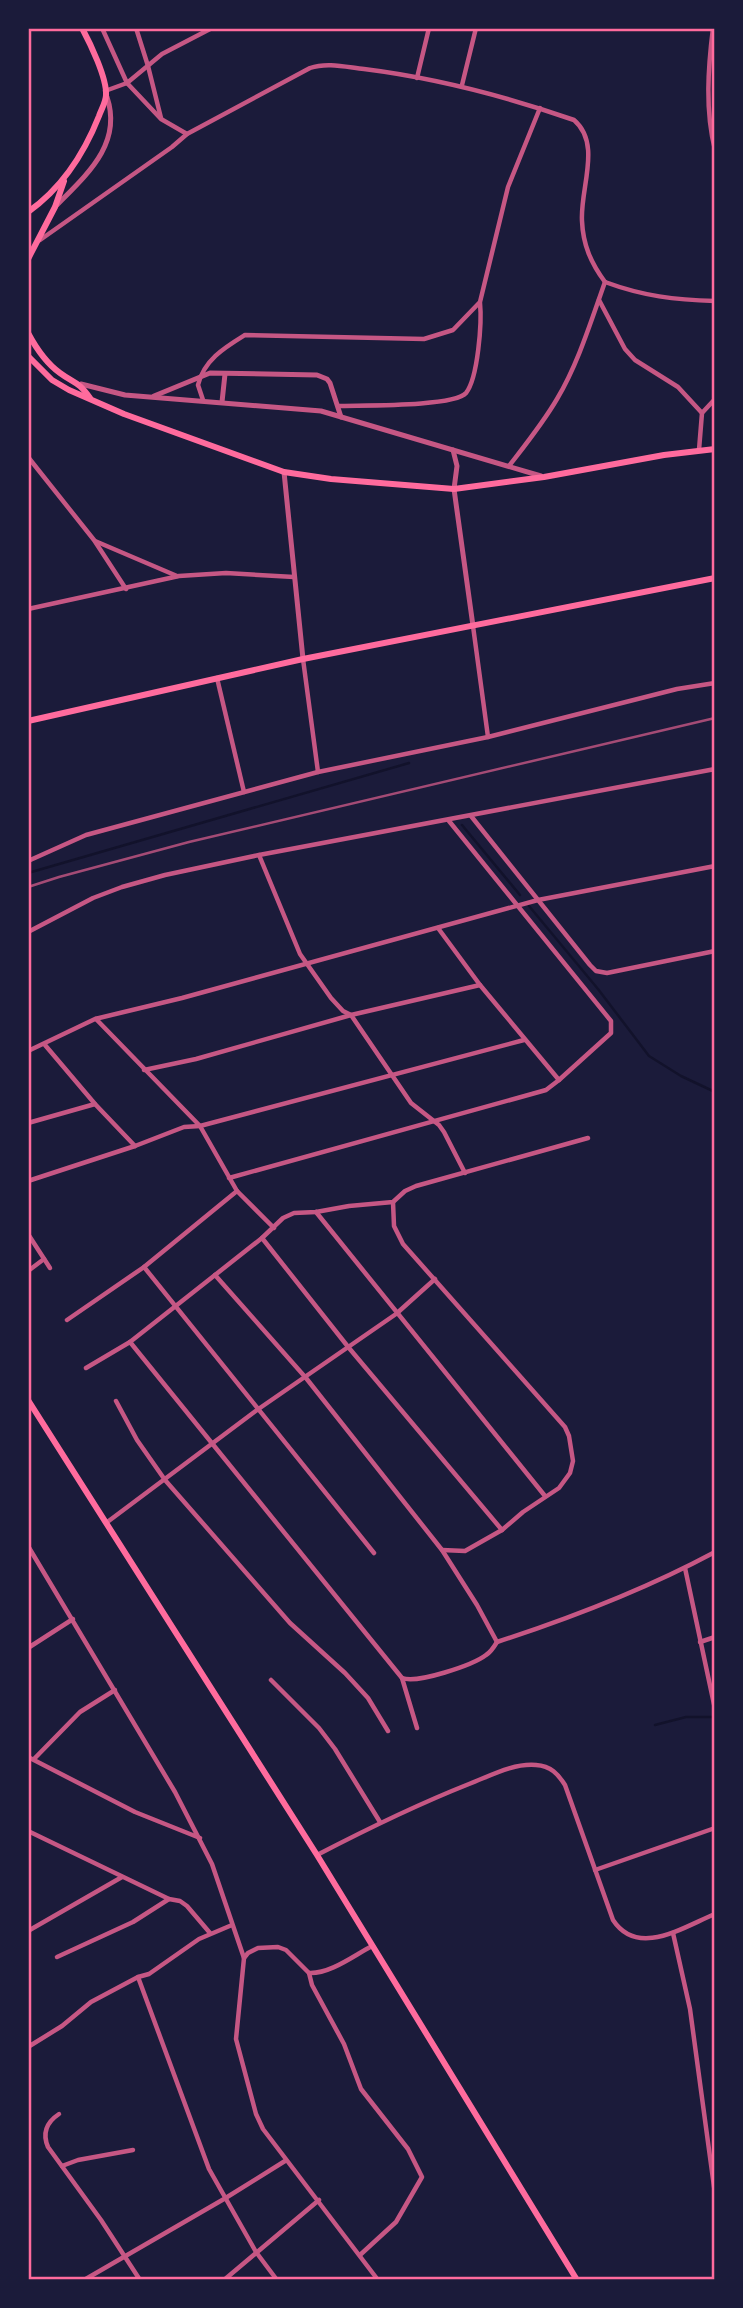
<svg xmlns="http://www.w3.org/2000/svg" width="743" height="2308" font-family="Ubuntu,sans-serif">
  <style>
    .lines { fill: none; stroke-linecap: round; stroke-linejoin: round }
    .stream { stroke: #12122b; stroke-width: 2.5 }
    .minor { stroke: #c65784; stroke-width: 4.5 }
    .tertiary { stroke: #c65784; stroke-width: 5 }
    .secondary { stroke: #ff6b9d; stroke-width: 6 }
    .rail { stroke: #a44b75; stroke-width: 2.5 }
    .neatline { fill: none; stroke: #ff6b9d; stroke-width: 2.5 }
  </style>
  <rect width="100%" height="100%" fill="#1b1b3a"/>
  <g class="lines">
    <g class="stream">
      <polyline points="462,825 520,895"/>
      <polyline points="28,873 409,763"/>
      <polyline points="529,906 598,989 649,1056 681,1076 715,1092"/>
      <polyline points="655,1725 686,1717 712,1717"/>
    </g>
    <g class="minor">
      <polyline points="102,28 127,83 162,54 212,28"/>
      <polyline points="136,28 148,66 161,118"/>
      <path d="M713,28C708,68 705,111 715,150"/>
      <polyline points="417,78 429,28"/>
      <polyline points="462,85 476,28"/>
      <polyline points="105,91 127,83 161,119 187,134"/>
      <path d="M40,240L172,147L187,134L310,68C327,62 346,67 364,69C436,78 505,96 574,120C602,144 580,188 582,221C583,245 591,263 605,282"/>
      <path d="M605,282C643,296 675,300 715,301"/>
      <polyline points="599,300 625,349 635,360 678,387 702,413"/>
      <path d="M203,400L198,385C204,360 224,348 245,335L424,339L453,330L480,302L508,187L540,108"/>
      <path d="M338,406C360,405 454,407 466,393C478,378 482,322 480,303"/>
      <polyline points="699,450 702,413 715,399"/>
      <polyline points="28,457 94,540 126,589"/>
      <path d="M509,466C526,444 543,423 557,399C578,364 591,321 605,282"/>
      <polyline points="95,541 177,576"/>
      <polyline points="28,609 179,576 226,573 294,577"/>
      <polyline points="473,626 488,737"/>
      <polyline points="303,659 318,772"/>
      <polyline points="217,678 244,792"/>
      <polyline points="471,816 590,965 596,971 607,973 715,951"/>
      <polyline points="259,855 300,954 331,998 343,1011 351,1015 411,1103 439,1125 444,1132 465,1173"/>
      <polyline points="28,861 86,835 318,772 488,737 677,689 715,683"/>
      <polyline points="438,928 480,985 559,1080"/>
      <polyline points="28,932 93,898 122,887 165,875 259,855 715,769"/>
      <polyline points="96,1019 200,1126 237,1191 274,1228"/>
      <polyline points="45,1045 95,1104 135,1146"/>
      <polyline points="28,1051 95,1019 182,998 538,900 715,866"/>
      <polyline points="144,1070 196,1059 351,1015 480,985"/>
      <polyline points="28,1123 95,1104"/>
      <polyline points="229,1178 546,1090 559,1080 611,1033 611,1021 449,821"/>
      <polyline points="28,1181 135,1146 184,1127 200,1126 524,1040"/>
      <polyline points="393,1202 394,1226 403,1244 565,1427 569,1436 573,1461 570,1473 559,1488 523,1512 502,1530 465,1551 442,1550"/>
      <polyline points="316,1212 545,1496"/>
      <polyline points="28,1234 50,1268"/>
      <polyline points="262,1238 349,1348 502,1530"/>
      <polyline points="144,1267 374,1553"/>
      <polyline points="28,1271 44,1259"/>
      <polyline points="215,1275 306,1378 442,1550 477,1605 497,1642"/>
      <polyline points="67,1320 144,1267 237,1191"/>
      <polyline points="130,1342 402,1678 417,1728"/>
      <polyline points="86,1368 130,1342 262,1238 283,1218 294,1213 316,1212 349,1206 393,1202 405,1191 416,1186 588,1138"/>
      <polyline points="116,1401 137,1440 165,1480 290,1623 345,1673 368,1698 388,1731"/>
      <polyline points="106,1523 257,1410 396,1314 435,1279"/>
      <polyline points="28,1546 175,1792 212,1864 244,1958 236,2039 256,2114 263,2129 378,2280"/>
      <polyline points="685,1568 715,1709"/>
      <path d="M497,1642C571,1618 646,1589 715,1552"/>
      <polyline points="700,1642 715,1637"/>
      <polyline points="28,1648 73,1619"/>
      <path d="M402,1678C417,1684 473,1665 486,1655C491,1652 494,1647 497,1642"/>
      <polyline points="271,1680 319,1728 335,1749 380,1822"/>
      <polyline points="28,1757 135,1812 200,1838"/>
      <polyline points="34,1759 80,1712 115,1690"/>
      <polyline points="28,1831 169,1899 180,1901 187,1906 210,1933"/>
      <path d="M317,1855C367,1829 416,1805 469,1784C490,1776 513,1763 536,1765C551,1766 558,1774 565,1785L613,1920C638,1958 683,1927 715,1914"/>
      <polyline points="595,1870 715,1828"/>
      <polyline points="28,1931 122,1877"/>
      <polyline points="673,1933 690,2009 715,2194"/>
      <polyline points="57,1957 133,1922 169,1899"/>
      <polyline points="244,1958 248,1953 258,1948 278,1947 286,1950 309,1973 312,1985 344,2044 361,2089 408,2149 422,2177 396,2222 360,2255"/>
      <path d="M309,1973C330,1974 353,1956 372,1946"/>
      <polyline points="138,1977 209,2169 256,2252 277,2280"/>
      <polyline points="28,2047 62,2026 91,2002 138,1977 149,1974 199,1939 232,1925"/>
      <path d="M59,2114C47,2122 42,2133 48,2147L101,2220L140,2280"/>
      <polyline points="62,2166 78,2160 133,2150"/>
      <polyline points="84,2280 224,2199 285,2161"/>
      <polyline points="224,2280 319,2200"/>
    </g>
    <g class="tertiary">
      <path d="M55,207C85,176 123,145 107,97"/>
      <polyline points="81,384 125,395 321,411 541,476"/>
      <polyline points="154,396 210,373 317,375 327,379 330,383 341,417"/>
      <polyline points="222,402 225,374"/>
      <polyline points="453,450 457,466 454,489 473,626"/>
      <polyline points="284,472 303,659"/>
    </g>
    <g class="secondary">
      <path d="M28,212C62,188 84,154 99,116C101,110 106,102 106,95C107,78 90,43 82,28"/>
      <polyline points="28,259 55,207 64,181"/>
      <path d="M28,333C36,348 46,363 60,373C75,384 78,381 90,398"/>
      <polyline points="28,356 52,380 69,390 124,414 284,472 331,479 454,489 544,477 664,455 715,449"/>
      <polyline points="28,721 303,659 715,578"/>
      <polyline points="28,1400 317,1855 577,2280"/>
    </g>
    <polyline class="rail" points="28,887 59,877 189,842 715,718"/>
  </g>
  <rect width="743" height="2308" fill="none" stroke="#1b1b3a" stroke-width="60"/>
  <rect x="30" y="30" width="683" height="2248" class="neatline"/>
</svg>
